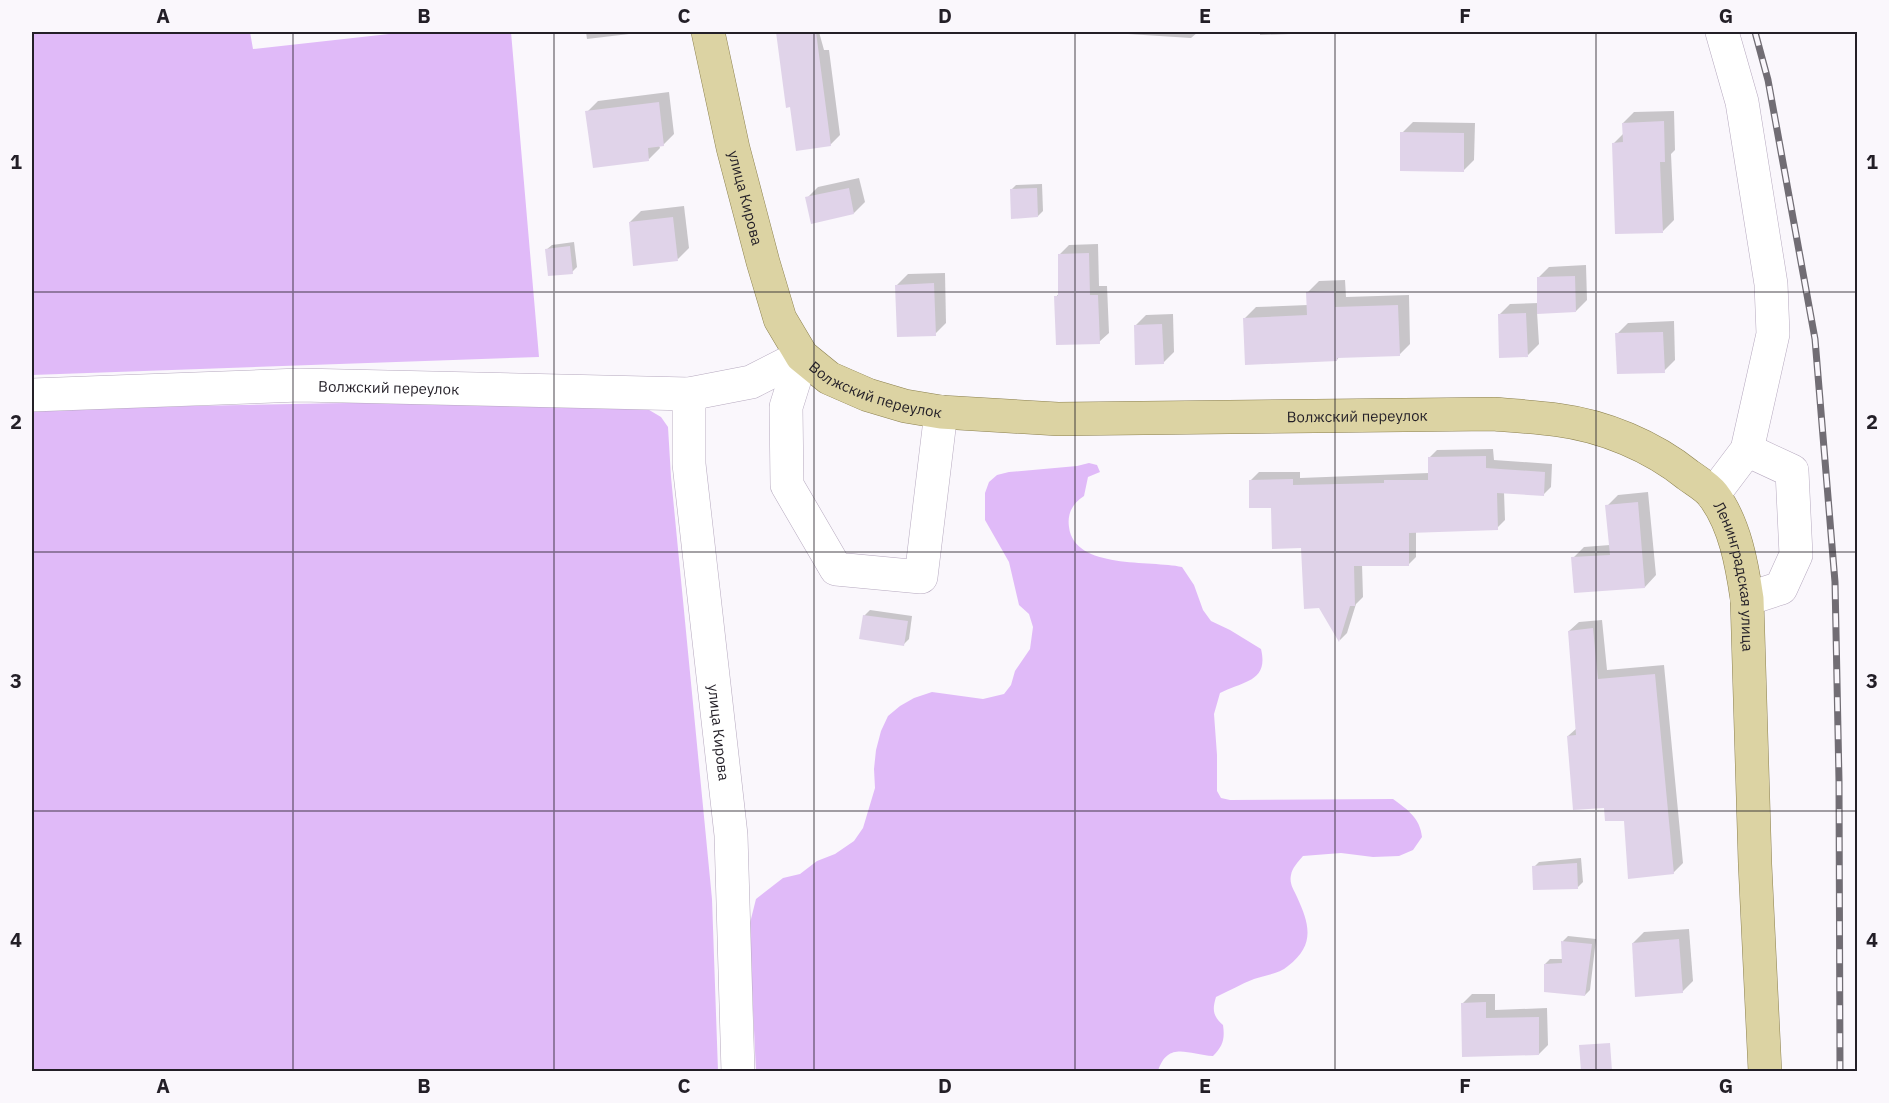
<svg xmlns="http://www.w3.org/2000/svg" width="1889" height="1103" font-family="'IBM Plex Sans',sans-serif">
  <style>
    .green { fill: #e0baf8 }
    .shadow { fill: #0003 }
    .building { fill: #e0d3e9 }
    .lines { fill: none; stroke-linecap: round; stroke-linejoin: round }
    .minor-casing { stroke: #b6a9bf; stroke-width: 34 }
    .major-casing { stroke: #8c8150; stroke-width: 34 }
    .minor { stroke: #fff; stroke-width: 33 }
    .major { stroke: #dcd3a3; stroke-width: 33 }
    .rail-casing { stroke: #716d74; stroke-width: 7 }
    .rail { stroke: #faf7fc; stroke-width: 4.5; stroke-dasharray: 14; stroke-linecap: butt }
    .grid { fill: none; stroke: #231f27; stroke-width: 1.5; stroke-opacity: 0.55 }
    .labels { text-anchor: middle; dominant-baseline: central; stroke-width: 4.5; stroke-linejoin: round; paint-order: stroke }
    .street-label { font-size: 15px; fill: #231f27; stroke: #faf7fc }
    .neatline { fill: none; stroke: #231f27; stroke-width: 2 }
    .grid-label { font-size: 20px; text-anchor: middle; font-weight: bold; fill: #231f27 }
  </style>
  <rect width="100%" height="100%" fill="#faf7fc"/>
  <g class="green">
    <polygon points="32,32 250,32 253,49 407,32 511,32 539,357 32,375"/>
    <polygon points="449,401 639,404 661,417 668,427 671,477 712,899 718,1071 32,1071 32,411 138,407"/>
    <path d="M1089,463L1097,465L1100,472L1088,477L1084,496C1073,503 1067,513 1069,527C1074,570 1151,560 1182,567L1194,585L1203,610L1211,621L1230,630L1261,649C1269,682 1243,681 1220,693L1214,714L1217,755V791L1221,798L1230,800L1393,799C1408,810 1420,818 1422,837L1413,850L1399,856L1373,857L1341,853L1303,856C1298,862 1292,868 1291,875C1289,884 1294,890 1297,897C1310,925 1315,945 1288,966C1279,974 1265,975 1254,979C1241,984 1229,991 1216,997C1212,1010 1213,1016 1223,1025C1225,1039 1223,1046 1213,1056C1189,1055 1168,1040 1158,1071H756L749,927L756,899L783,878L800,874L817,861L835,854L854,841L863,828L875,788L874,769L876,750L881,731L888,716L900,706L914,698L932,692L983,699L1004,694L1011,685L1015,671L1030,649L1033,627L1029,614L1019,605L1009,562L985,520V493L989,482L997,475L1009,472L1077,466Z"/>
  </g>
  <g class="shadow">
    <polygon points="586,32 646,32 587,39"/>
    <polygon points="777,32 819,32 824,50 829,50 840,135 830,145 792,106 787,106"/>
    <polygon points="1096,32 1198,32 1191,38"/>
    <polygon points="1260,32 1320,32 1318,33 1260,35"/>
    <polygon points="669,92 674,134 663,145 659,145 660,148 649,159 587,112 598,101"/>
    <polygon points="1674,111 1675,150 1671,154 1674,220 1663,231 1613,144 1624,133 1623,123 1634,112"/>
    <polygon points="1413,122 1475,123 1474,160 1463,171 1402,133"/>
    <polygon points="859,178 865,202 854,213 807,198 818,187"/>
    <polygon points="1042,184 1043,211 1038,216 1011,190 1016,185"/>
    <polygon points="684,206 689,248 678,259 630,222 641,211"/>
    <polygon points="574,242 577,267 572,272 546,250 552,245"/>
    <polygon points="1098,244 1099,286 1107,286 1109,333 1099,342 1056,297 1060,292 1059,255 1069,245"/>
    <polygon points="1586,265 1587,300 1576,311 1537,312 1539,344 1528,355 1499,315 1510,304 1539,303 1538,278 1549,267"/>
    <polygon points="945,273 946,323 935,334 897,285 908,274"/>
    <polygon points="1345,280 1346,297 1409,295 1410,344 1399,355 1339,357 1337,360 1245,318 1256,307 1308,305 1308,292 1319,281"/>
    <polygon points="1173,314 1174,352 1163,363 1135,326 1146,315"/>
    <polygon points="1674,321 1675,360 1664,371 1617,334 1628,323"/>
    <polygon points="1493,449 1494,460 1552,464 1551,487 1543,495 1504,492 1505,520 1497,528 1416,531 1416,557 1408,565 1362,564 1363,597 1356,604 1347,633 1340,640 1303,547 1251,480 1259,472 1300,472 1300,478 1429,473 1429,458 1437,450"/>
    <polygon points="1648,492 1656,575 1645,587 1573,558 1584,547 1610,545 1607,506 1618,495"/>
    <polygon points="870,610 912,616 909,639 904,644 864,616"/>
    <polygon points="1602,620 1607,670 1664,665 1683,863 1673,873 1626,820 1605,806 1568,736 1577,728 1569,631 1579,622"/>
    <polygon points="1581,858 1583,882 1578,887 1534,867 1539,862"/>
    <polygon points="1689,929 1693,981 1682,992 1633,943 1644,932"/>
    <polygon points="1568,936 1596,939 1590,990 1585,995 1545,964 1550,959 1564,959 1563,941"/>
    <polygon points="1472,994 1495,994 1495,1010 1547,1008 1548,1045 1539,1054 1463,1003"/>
  </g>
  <g class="building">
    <polygon points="776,32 816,32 831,146 796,151 790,107 786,108"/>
    <polygon points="659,102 664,146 648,148 649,161 593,168 585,111"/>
    <polygon points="1664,121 1665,162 1660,162 1663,233 1615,234 1612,143 1623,142 1622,123"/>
    <polygon points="1400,132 1464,133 1464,172 1400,171"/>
    <polygon points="849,188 854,214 811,224 805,197"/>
    <polygon points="1037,188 1038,217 1011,219 1010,189"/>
    <polygon points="673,217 678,261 633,266 629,222"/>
    <polygon points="570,246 573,274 548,276 545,249"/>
    <polygon points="1089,253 1090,295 1098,295 1100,344 1056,345 1054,296 1058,296 1058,254"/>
    <polygon points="1575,276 1576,312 1537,314 1537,277"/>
    <polygon points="934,283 936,336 897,337 895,285"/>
    <polygon points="1334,291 1335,307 1398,305 1400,356 1337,358 1337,361 1245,365 1243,318 1307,315 1306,292"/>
    <polygon points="1526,313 1528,357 1499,358 1498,314"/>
    <polygon points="1162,324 1164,364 1135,365 1134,325"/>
    <polygon points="1663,332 1665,373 1617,374 1615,333"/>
    <polygon points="1486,456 1486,468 1545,472 1544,496 1497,493 1498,530 1409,533 1409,566 1354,566 1355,606 1350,606 1339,642 1319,608 1304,609 1301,548 1272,549 1271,508 1249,508 1249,480 1293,479 1293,485 1384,483 1384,480 1428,480 1428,457"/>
    <polygon points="1638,502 1645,588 1574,593 1571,557 1610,555 1605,505"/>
    <polygon points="863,615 908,621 904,646 859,639"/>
    <polygon points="1593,628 1598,679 1655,674 1674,874 1628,879 1624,821 1605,821 1604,808 1573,810 1567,736 1576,735 1568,631"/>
    <polygon points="1577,863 1578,889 1533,890 1532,866"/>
    <polygon points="1679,939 1683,993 1635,997 1632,943"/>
    <polygon points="1561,941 1592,944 1585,996 1544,992 1544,964 1562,963"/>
    <polygon points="1486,1002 1486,1018 1539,1017 1539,1055 1462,1057 1461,1003"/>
    <polygon points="1610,1043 1612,1071 1581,1071 1579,1045"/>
  </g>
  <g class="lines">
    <g class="minor-casing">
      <g id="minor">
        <polyline points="802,356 786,407 787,485 836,569 921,577 941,412"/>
        <path id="s1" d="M689,394V464L731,835L738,1072"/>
        <path id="s2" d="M32,395L300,385L689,394L751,382L802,356"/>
        <polyline points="1747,450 1792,471 1796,555 1781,588 1747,599"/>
        <polyline points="1713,495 1747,450 1773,334 1771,284 1742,102 1722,32"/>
      </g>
    </g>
    <g class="major-casing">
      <g id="major">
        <path id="s3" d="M708,32L733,148L763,262L780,319L802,356L829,378L868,395L905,406L941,412L1058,419L1494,414C1515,416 1537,417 1558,420C1604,426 1652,446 1688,475C1696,481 1707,487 1713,495C1735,524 1742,565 1747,599L1755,864L1765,1072"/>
      </g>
    </g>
    <use href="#minor" class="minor"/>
    <use href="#major" class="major"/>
    <g class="rail-casing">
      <polyline id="rail" points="1755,32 1768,80 1815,339 1835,582 1839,781 1840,1072"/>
    </g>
    <use href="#rail" class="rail"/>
  </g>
  <path class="grid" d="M293,32V1072M554,32V1072M814,32V1072M1075,32V1072M1335,32V1072M1596,32V1072M32,292H1858M32,552H1858M32,811H1858"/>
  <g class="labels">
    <g class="street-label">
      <text stroke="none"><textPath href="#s3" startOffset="170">улица Кирова</textPath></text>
      <text stroke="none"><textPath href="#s3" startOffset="422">Волжский переулок</textPath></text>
      <text stroke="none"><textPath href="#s2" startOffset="357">Волжский переулок</textPath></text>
      <text stroke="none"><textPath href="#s3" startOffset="908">Волжский переулок</textPath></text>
      <text stroke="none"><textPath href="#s3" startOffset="1370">Ленинградская улица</textPath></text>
      <text stroke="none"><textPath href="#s1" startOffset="340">улица Кирова</textPath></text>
    </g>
  </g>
  <rect width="1889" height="1103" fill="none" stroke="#faf7fc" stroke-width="66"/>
  <rect x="33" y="33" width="1823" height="1037" class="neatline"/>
  <g class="grid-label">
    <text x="163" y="23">A</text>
    <text x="424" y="23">B</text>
    <text x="684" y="23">C</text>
    <text x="945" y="23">D</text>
    <text x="1205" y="23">E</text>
    <text x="1465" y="23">F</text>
    <text x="1726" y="23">G</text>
    <text x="16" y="169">1</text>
    <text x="1872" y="169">1</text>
    <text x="16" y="429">2</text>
    <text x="1872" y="429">2</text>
    <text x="16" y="688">3</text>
    <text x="1872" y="688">3</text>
    <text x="16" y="947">4</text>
    <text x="1872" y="947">4</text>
    <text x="163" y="1093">A</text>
    <text x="424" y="1093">B</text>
    <text x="684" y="1093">C</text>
    <text x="945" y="1093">D</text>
    <text x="1205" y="1093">E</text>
    <text x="1465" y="1093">F</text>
    <text x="1726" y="1093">G</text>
  </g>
</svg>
